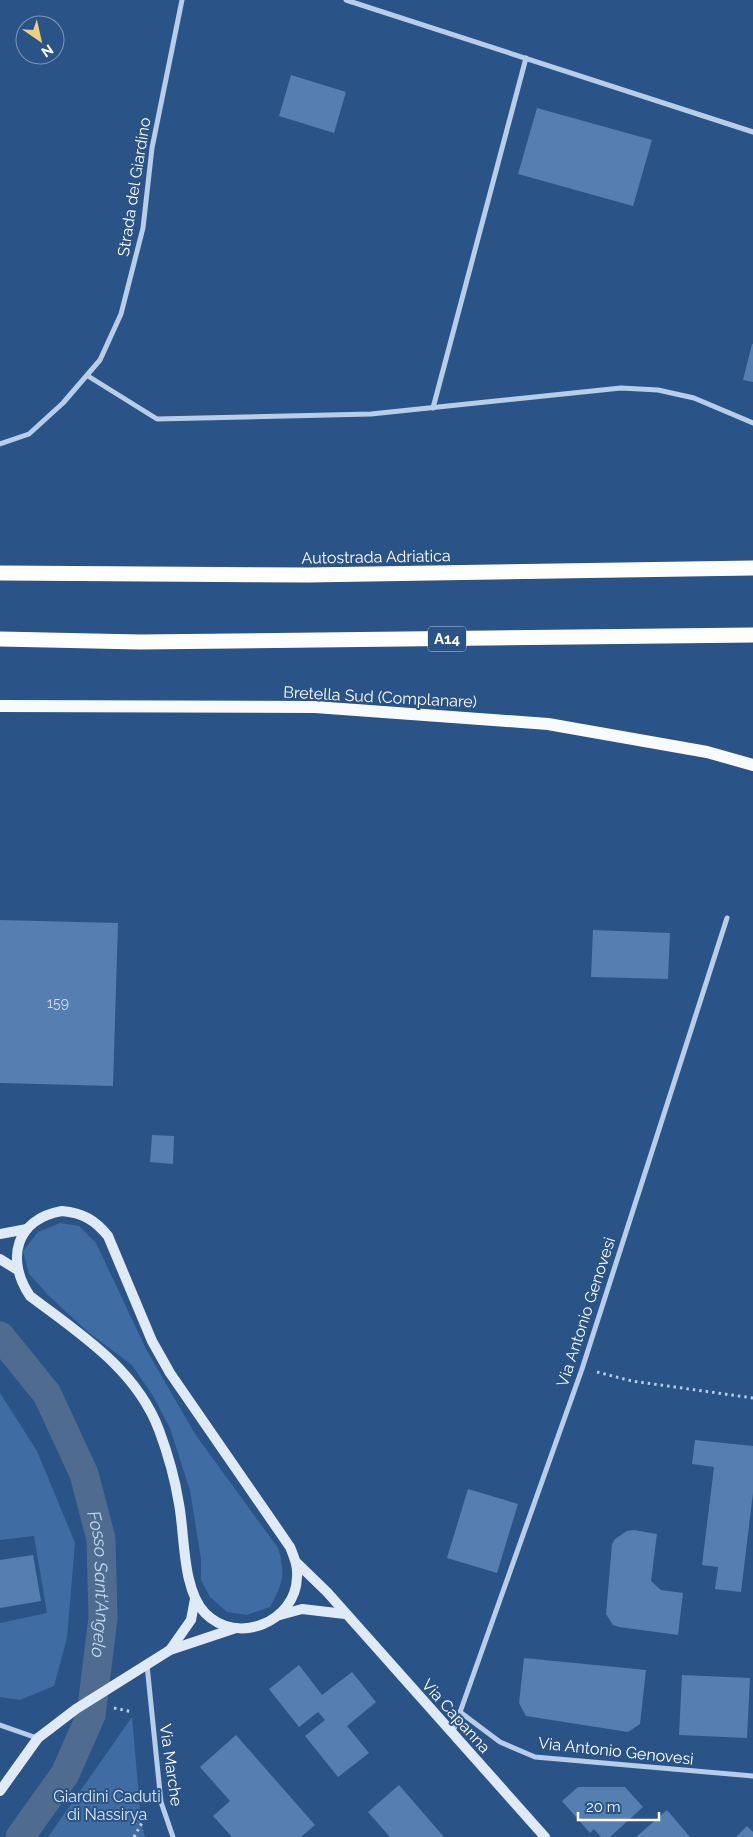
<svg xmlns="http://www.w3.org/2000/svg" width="753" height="1837" font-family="Raleway,sans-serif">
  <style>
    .green { fill: #3f6ca3 }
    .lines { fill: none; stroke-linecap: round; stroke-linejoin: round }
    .canal { stroke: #4f6c90; stroke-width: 29 }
    .building { fill: #567eb0 }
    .path { stroke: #b7cde8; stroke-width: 3; stroke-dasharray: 2.5 4; stroke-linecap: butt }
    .street { stroke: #b7cde8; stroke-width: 5 }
    .secondary { stroke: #e0eaf7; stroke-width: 10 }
    .primary { stroke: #f8fbfe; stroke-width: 12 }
    .highway { stroke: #fff; stroke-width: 15 }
    .labels { text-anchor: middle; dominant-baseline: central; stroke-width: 4; stroke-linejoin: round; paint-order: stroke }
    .number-label { font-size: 14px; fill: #d5dfeb }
    .shield { fill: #2a5387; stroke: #bfcbdb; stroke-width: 1 }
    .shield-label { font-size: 15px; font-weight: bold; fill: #fff }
    .street-label { font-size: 16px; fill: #fff; stroke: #2a5387 }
    .park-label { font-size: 16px; fill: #dae7f6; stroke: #2a5387 }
    .water-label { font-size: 18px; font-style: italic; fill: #c2d7ef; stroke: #2a5387 }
  </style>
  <rect width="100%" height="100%" fill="#2a5387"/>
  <g class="green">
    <path d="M60,1223L79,1226L96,1243L146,1349L195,1434L278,1548C286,1574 283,1583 270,1607L247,1615L227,1612L210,1597L201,1580V1559L190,1491L170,1428L153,1396L132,1365L88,1332L49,1296L29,1274L23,1251L38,1232Z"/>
    <polygon points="0,1393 37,1451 75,1543 67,1638 54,1686 20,1700 0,1697 0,1623 47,1613 34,1536 0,1540"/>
    <polygon points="132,1717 141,1821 145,1837 48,1837"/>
  </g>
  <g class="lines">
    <path class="canal" id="s1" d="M0,1336L47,1394L84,1474L101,1539L103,1618L91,1715L65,1774L20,1837"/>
  </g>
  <g class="building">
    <polygon points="291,75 346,92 334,133 279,116"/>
    <polygon points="537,108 652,140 633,206 518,174"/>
    <polygon points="752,344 753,344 753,382 743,380"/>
    <polygon points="0,920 118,923 113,1086 0,1083"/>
    <polygon points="593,930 670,933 668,979 591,977"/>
    <polygon points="152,1135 174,1136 173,1164 150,1162"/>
    <polygon points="695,1440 753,1446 753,1493 741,1592 715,1589 718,1567 702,1565 714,1467 692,1464"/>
    <polygon points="468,1489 518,1504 497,1573 447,1558"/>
    <polygon points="634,1530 657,1534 651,1581 661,1590 683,1593 678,1635 619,1627 613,1625 606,1614 612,1544 615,1539 627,1531"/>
    <polygon points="33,1555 41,1601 0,1608 0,1560"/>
    <polygon points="524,1658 646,1670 640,1724 628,1732 526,1716 519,1703"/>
    <polygon points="299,1665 322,1695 352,1672 376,1702 347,1726 369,1753 338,1777 305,1736 325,1720 318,1712 299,1727 269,1689"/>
    <polygon points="682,1675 750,1678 747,1738 679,1735"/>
    <polygon points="236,1735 315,1825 301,1837 232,1837 213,1816 230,1801 200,1767"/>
    <polygon points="399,1785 444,1837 390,1837 368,1812"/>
    <polygon points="578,1787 625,1787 643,1807 610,1837 601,1837 594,1829 590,1833 562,1801"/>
    <polygon points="667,1810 690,1837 636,1837"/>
    <polygon points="747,1826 753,1832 753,1837 736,1837"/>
  </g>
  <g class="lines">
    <g class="path">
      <polyline points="597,1372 632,1381 753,1398"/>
      <polyline points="114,1708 133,1712"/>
      <polyline points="134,1837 147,1814"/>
    </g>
    <g class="street">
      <polyline points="346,0 753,132"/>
      <polyline points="88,376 157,419 371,414 621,388 658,390 694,398 753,423"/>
      <polyline points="433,408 526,58"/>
      <polyline points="0,444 29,434 63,403 100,360 121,314 143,228 152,148 182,0"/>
      <polyline points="147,1665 161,1802 173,1837"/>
      <polyline points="460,1712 500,1742 535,1757 753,1776"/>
      <polyline points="0,1725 37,1738"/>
      <polyline points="453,1732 582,1369 727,918"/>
    </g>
    <g class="secondary">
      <path d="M62,1211C83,1213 95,1220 108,1236L152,1341L170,1373L290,1547C294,1557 298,1566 297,1577C296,1622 237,1646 205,1613C182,1589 185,1535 179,1504C175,1479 168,1454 159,1430C136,1369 80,1334 30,1296C5,1259 16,1219 62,1211Z"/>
      <polyline points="0,1234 27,1229"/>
      <polyline points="0,1259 16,1269"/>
      <polyline points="296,1562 327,1592 545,1837"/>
      <polyline points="280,1615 302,1609 345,1614"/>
      <polyline points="170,1650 191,1620 195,1599"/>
      <polyline points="0,1791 38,1738 76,1709 170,1650 236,1628"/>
    </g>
    <polyline class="primary" points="0,706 315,707 548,724 707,752 753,765"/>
    <g class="highway">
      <polyline points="0,573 308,575 753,568"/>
      <polyline points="0,639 140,642 753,635"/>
    </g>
  </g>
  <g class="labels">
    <g class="number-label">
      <text x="58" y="1003">159</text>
    </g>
    <rect class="shield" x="428" y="626.5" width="38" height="25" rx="4"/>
    <g class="shield-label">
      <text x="447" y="639">A14</text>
    </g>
    <g class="street-label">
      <text transform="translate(134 187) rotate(-81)">Strada del Giardino</text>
      <text transform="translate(376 557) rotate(-1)">Autostrada Adriatica</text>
      <text transform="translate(380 697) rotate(3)">Bretella Sud (Complanare)</text>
      <text transform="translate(586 1312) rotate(-72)">Via Antonio Genovesi</text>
      <text transform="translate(456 1716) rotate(48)">Via Capanna</text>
      <text transform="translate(616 1751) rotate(6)">Via Antonio Genovesi</text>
      <text transform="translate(171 1765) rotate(82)">Via Marche</text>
    </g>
    <g class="park-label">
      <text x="107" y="1796">Giardini Caduti<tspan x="107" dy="18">di Nassirya</tspan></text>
    </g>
    <g class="water-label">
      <text stroke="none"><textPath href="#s1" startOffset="275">Fosso Sant'Angelo</textPath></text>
    </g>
  </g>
  <g transform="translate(40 40) rotate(146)"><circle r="24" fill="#2a5387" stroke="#7f98b7"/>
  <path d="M0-4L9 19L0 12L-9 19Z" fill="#eece7f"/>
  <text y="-8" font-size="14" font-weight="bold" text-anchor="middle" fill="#ffffff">N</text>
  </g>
  <path d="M578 1812v8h81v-8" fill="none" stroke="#ffffff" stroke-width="2.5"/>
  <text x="586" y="1812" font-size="15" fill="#ffffff" stroke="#2a5387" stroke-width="4" paint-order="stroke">20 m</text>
</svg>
